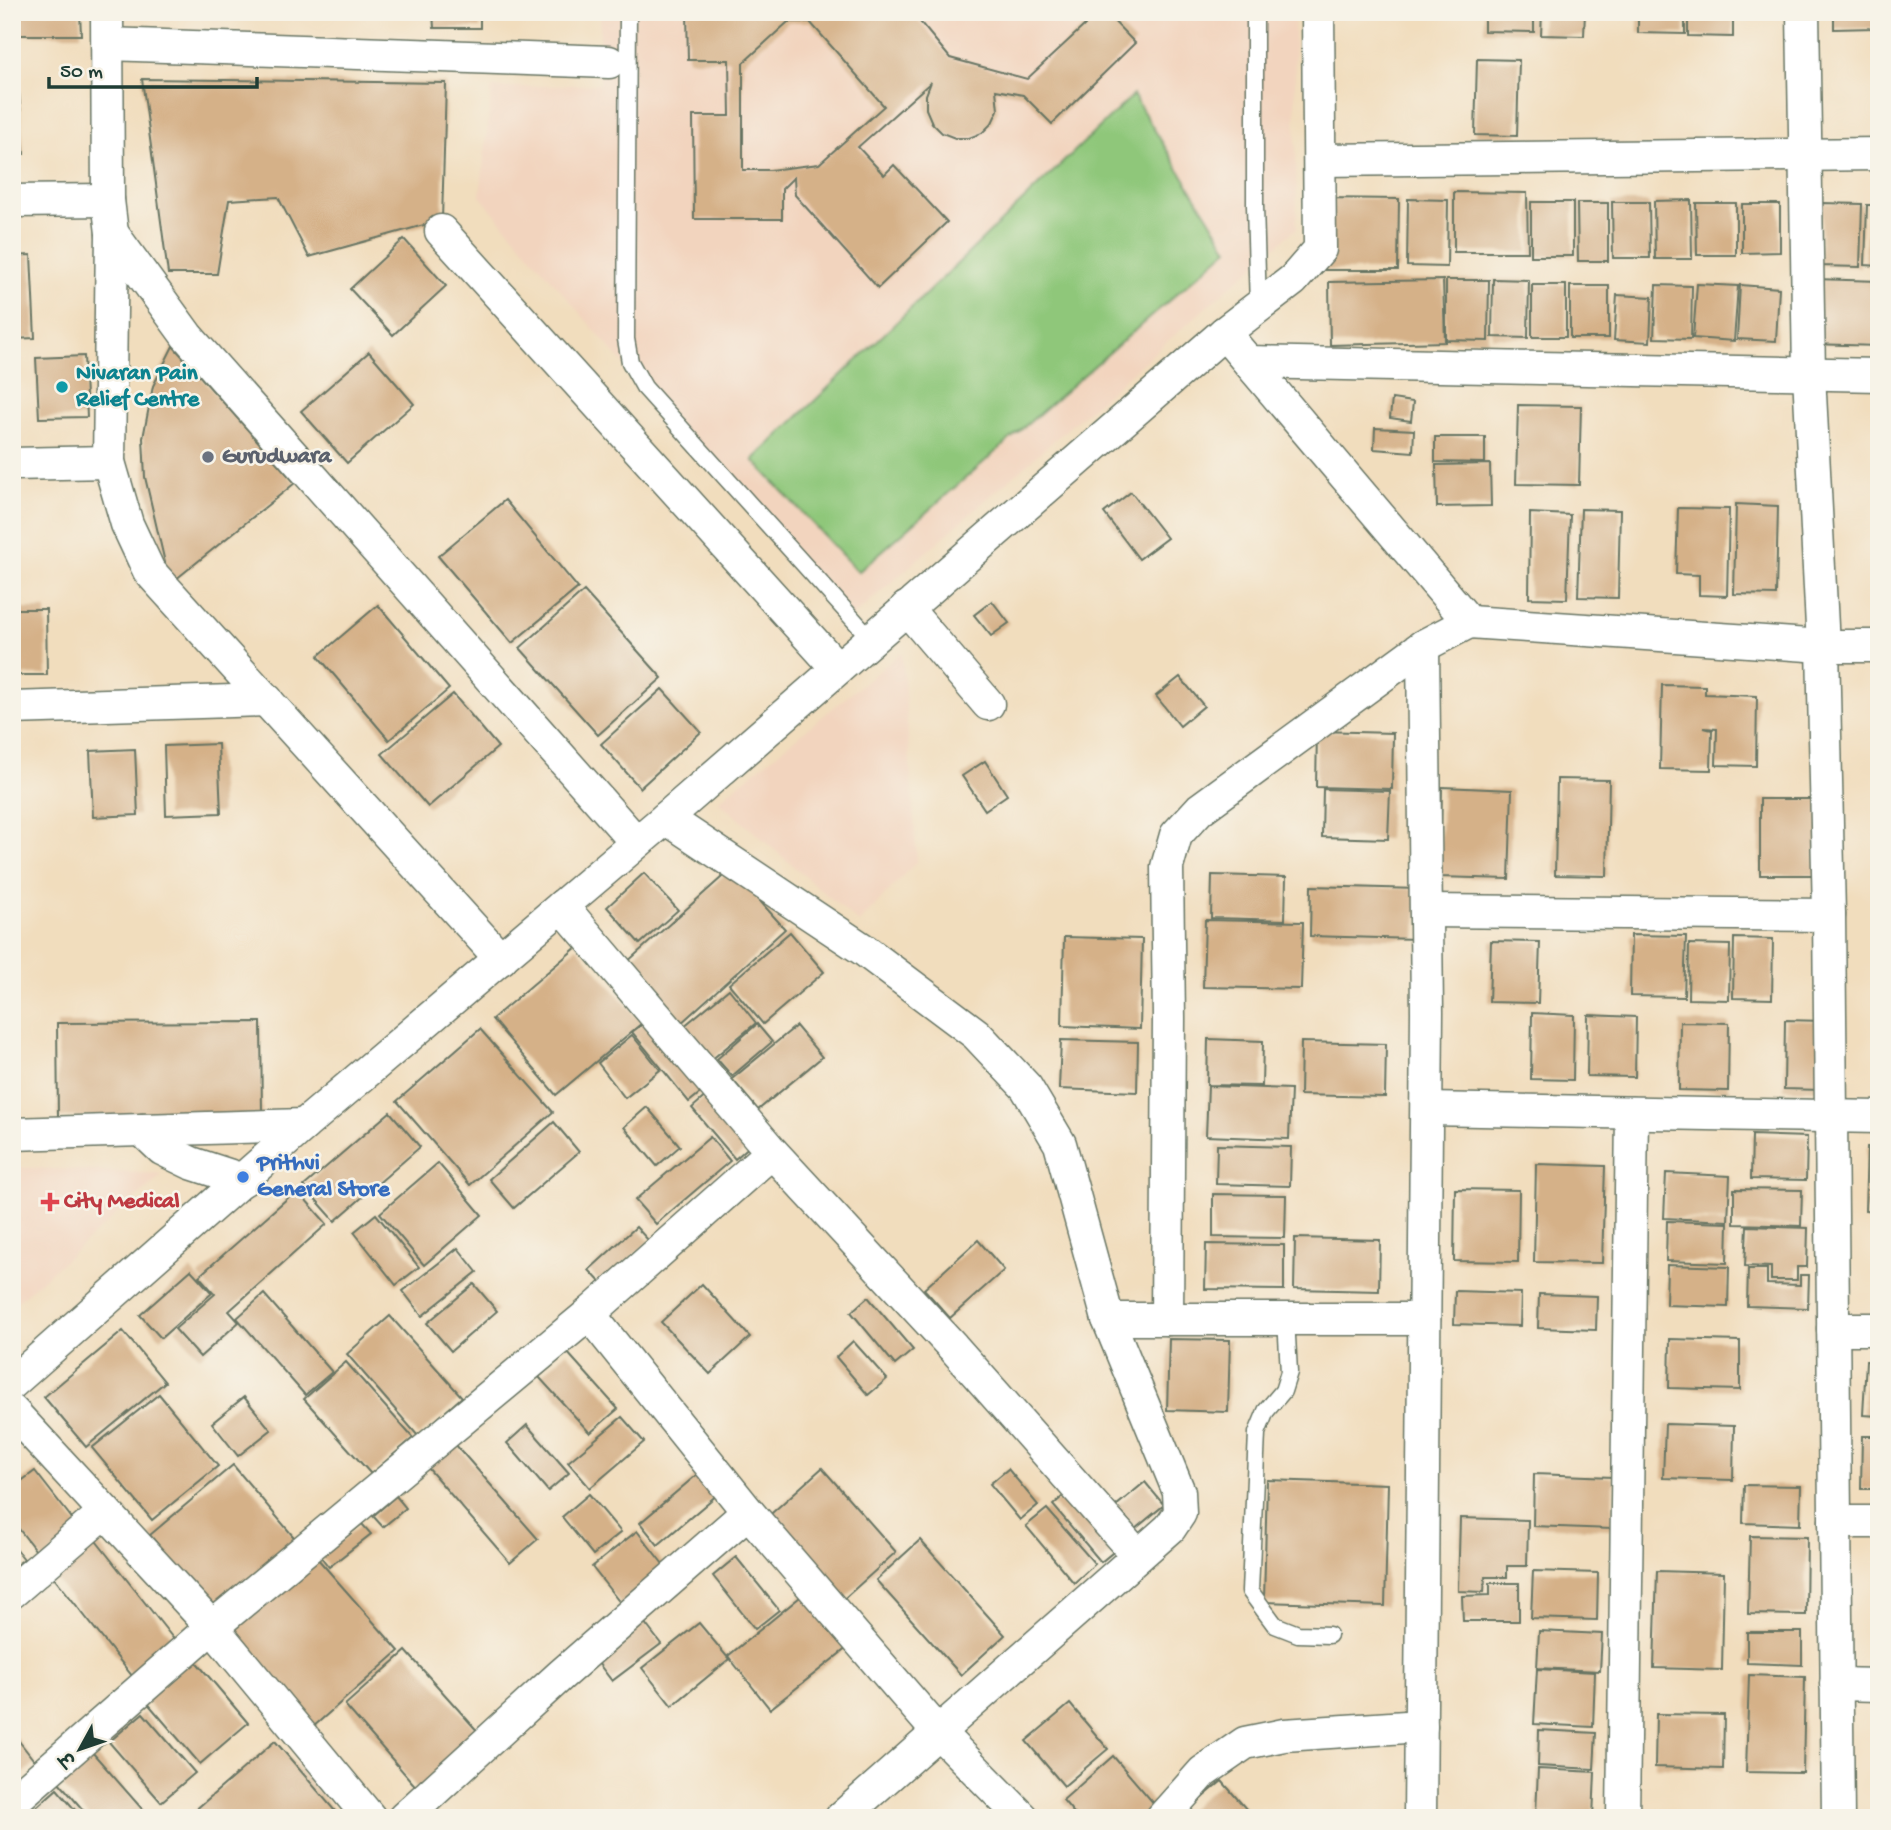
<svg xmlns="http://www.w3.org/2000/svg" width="1891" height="1830" font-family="'Gochi Hand','Playpen Sans Deva',sans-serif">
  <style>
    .built { fill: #f2d4be }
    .green { fill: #8fc77a; stroke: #578257; stroke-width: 2 }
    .building { fill: #d5b188; fill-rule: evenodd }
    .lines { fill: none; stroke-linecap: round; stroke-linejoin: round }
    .lane-casing { stroke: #687564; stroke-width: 19 }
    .street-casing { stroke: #687564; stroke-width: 35 }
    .lane { stroke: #fff; stroke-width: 16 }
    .street { stroke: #fff; stroke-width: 32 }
    .culture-dot { fill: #0f9aa8; stroke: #f7f3e8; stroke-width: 2.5 }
    .worship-dot { fill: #6b7280; stroke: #f7f3e8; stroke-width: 2.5 }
    .shop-dot { fill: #3f7fe0; stroke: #f7f3e8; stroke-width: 2.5 }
    .health-dot { fill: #e0444e; stroke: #f7f3e8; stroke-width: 2.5 }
    .labels { text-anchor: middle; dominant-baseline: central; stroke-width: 5; stroke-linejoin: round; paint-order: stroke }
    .culture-label { font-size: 23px; font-weight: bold; fill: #0d838f; stroke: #f7f3e8; text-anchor: start }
    .worship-label { font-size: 23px; font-weight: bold; fill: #5b616d; stroke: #f7f3e8; text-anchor: start }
    .shop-label { font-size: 23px; font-weight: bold; fill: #366cbe; stroke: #f7f3e8; text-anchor: start }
    .health-label { font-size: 23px; font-weight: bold; fill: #be3a42; stroke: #f7f3e8; text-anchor: start }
  </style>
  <rect width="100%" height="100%" fill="#f7f3e8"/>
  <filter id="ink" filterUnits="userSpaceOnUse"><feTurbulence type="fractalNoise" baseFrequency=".0143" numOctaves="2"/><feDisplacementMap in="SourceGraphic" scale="14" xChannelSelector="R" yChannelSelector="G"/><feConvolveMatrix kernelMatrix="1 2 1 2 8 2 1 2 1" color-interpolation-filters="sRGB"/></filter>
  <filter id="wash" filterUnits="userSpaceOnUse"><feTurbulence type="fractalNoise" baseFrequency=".00686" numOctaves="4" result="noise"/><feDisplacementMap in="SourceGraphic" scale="28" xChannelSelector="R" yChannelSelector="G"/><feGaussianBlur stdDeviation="1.57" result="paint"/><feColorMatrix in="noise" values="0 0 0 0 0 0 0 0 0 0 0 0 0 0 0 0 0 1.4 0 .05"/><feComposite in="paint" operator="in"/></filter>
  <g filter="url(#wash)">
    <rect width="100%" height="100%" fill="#f1ddbd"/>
    <g class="built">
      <polygon points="600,12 1294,12 1297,228 845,623 480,196 492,88 600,84"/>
      <polygon points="902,652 917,861 859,923 718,801"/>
      <polygon points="12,1167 163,1174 12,1306"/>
    </g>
    <polygon class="green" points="1133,95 1228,249 858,572 753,460"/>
    <g id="blocks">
      <g class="building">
        <polygon points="20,12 80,12 81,35 20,35"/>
        <polygon points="433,12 480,12 480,28 434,28"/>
        <path d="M687,12H912L950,58L1027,79L1099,12H1105L1135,43L1052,124L1023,95L996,90L998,110L992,123L982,133L969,138H955L942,133L932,123L926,109V95L931,82L858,147L884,175L894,165L947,222L878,288L795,195L794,177L782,189V219H694L693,116H730L729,60H688ZM788,22H810L884,106L819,164L770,170H743V63Z"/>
        <polygon points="1484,12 1534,12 1534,32 1484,31"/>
        <polygon points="1542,12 1585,12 1584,36 1541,35"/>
        <polygon points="1638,12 1685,12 1685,34 1638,33"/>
        <polygon points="1688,12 1733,12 1733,37 1688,36"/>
        <polygon points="1834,12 1874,12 1874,28 1834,29"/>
        <polygon points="1477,59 1519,60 1517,136 1475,135"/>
        <polygon points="17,68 24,154 12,154 12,69"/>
        <polygon points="142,79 446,83 442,220 309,257 278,197 229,200 217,274 168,274"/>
        <polygon points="1454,192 1527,193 1528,252 1454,252"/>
        <polygon points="1322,198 1399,199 1398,270 1321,270"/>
        <polygon points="1408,199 1448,200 1447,267 1407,266"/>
        <polygon points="1691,200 1692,259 1655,259 1654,201"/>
        <rect x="1531" y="202" width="42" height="54"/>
        <polygon points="1612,202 1649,202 1650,258 1613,258"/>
        <polygon points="1577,203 1608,203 1608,261 1578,261"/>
        <polygon points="1696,203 1736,203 1736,255 1697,255"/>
        <polygon points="1822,203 1862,204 1860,267 1820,266"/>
        <polygon points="1742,204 1780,204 1780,252 1742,253"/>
        <polygon points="1867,205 1879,205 1879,266 1865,265"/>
        <polygon points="404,239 446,286 393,335 350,289"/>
        <polygon points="31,255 35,338 12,339 12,256"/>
        <polygon points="1493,279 1529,280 1528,338 1492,337"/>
        <polygon points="1814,279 1879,281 1879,346 1812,344"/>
        <polygon points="1443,280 1445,342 1330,345 1329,282"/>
        <polygon points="1446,280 1489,280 1488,341 1446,340"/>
        <polygon points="1697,284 1738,286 1734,341 1693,338"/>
        <rect x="1532" y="285" width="34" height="52"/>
        <polygon points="1656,285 1692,286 1691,339 1654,338"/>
        <polygon points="1740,285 1779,288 1776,341 1737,339"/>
        <rect x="1570" y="286" width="39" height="52"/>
        <polygon points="1617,295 1652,297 1650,342 1614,340"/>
        <polygon points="173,346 295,483 170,584 145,477 143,438 153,386"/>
        <polygon points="369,352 414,404 347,463 301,411"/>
        <polygon points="84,356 87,417 39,418 36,358"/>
        <polygon points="1392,399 1413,402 1411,421 1390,418"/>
        <polygon points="1518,405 1581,406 1579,485 1516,484"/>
        <polygon points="1375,428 1414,430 1413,452 1374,449"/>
        <polygon points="1435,437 1485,437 1485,463 1435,462"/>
        <polygon points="1490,464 1491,506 1437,507 1436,465"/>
        <polygon points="1131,492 1167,538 1139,559 1104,513"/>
        <polygon points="505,500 578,588 512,643 438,556"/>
        <polygon points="1736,504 1778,506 1776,595 1734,594"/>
        <polygon points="1678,508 1729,509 1727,596 1699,595 1699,575 1676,574"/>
        <polygon points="1581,509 1620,510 1618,598 1578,597"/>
        <polygon points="1530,513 1570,515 1567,599 1529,598"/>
        <polygon points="584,591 662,678 598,735 520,648"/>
        <polygon points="992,601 1009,623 991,636 974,615"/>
        <polygon points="378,605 449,689 389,740 318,656"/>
        <polygon points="12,609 46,609 47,675 12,675"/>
        <polygon points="1180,677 1204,706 1180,726 1156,696"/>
        <polygon points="1662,685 1705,686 1705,694 1757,696 1756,766 1716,765 1717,729 1704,728 1712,730 1711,770 1660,769"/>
        <polygon points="662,689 701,732 640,788 601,744"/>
        <polygon points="453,694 498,747 428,807 382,754"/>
        <polygon points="1317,731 1393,733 1392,789 1316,787"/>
        <polygon points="218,744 221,813 166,815 164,746"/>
        <polygon points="135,749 138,815 93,817 90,751"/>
        <polygon points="985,761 1007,795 985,810 962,776"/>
        <polygon points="1557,779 1609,780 1607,876 1555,875"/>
        <polygon points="1442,787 1512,790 1509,879 1440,877"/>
        <polygon points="1323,789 1390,791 1388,839 1322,837"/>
        <rect x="1760" y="799" width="60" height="76"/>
        <polygon points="731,869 785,929 680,1024 626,963"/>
        <polygon points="644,873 678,910 640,944 607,907"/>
        <polygon points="1212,875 1286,877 1285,920 1211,918"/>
        <polygon points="1311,886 1418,889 1416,939 1310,936"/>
        <polygon points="1205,920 1303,922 1301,989 1203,987"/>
        <polygon points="790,932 824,972 763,1024 729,984"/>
        <polygon points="1631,935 1686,936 1684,997 1630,996"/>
        <polygon points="1064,937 1142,939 1140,1029 1062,1026"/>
        <polygon points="1734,938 1773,939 1772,999 1733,998"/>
        <polygon points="1491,941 1540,942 1538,1003 1489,1002"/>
        <polygon points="1689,944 1730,945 1729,1000 1688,999"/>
        <polygon points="577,947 642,1023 556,1095 492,1019"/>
        <polygon points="729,989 756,1023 711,1060 683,1027"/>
        <polygon points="1532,1013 1574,1015 1573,1080 1531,1079"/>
        <polygon points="1588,1015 1636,1017 1635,1077 1587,1076"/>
        <polygon points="648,1020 705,1089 689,1102 632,1032"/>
        <polygon points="1785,1020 1824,1021 1822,1090 1784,1089"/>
        <polygon points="261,1022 262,1116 58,1117 57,1023"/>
        <polygon points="1680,1022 1729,1023 1728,1091 1679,1090"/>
        <polygon points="757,1024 772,1042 732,1076 717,1059"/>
        <polygon points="796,1026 822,1057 758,1110 732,1079"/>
        <polygon points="480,1029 553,1112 470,1185 397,1101"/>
        <polygon points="632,1035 660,1070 625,1098 598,1063"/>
        <polygon points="1208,1039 1263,1041 1262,1086 1207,1085"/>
        <polygon points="1061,1040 1138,1042 1137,1092 1059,1089"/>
        <polygon points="1301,1042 1386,1044 1385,1097 1300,1095"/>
        <polygon points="1208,1086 1291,1089 1289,1139 1206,1136"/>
        <polygon points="709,1093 752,1144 735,1159 692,1108"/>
        <polygon points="647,1107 680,1146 657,1166 624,1127"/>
        <polygon points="390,1112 420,1147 335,1221 304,1186"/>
        <polygon points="554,1122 579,1152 514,1208 489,1179"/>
        <polygon points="1752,1135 1807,1137 1806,1180 1751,1179"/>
        <polygon points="710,1137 730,1161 656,1224 635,1200"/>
        <polygon points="1217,1145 1291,1147 1290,1186 1216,1184"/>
        <polygon points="1867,1147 1879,1148 1879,1211 1865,1210"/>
        <polygon points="438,1163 482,1215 424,1265 380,1213"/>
        <polygon points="1536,1164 1605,1166 1602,1263 1534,1262"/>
        <polygon points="1666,1173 1730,1176 1728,1221 1664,1218"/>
        <polygon points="1455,1189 1519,1190 1518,1262 1454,1261"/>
        <polygon points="1734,1189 1802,1190 1801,1226 1734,1224"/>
        <polygon points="297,1190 327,1224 229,1311 239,1322 200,1357 175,1329 215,1294 199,1276"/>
        <polygon points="1213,1194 1286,1195 1285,1238 1213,1237"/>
        <polygon points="376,1214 419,1267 396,1285 354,1232"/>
        <polygon points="1667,1221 1728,1223 1727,1263 1666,1261"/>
        <polygon points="1747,1226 1808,1228 1807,1267 1797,1267 1797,1280 1771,1280 1771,1267 1745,1266"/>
        <polygon points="636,1227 649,1241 602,1284 589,1270"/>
        <polygon points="1295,1238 1380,1240 1379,1291 1294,1289"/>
        <polygon points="978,1240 1004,1270 950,1318 924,1289"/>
        <polygon points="1206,1244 1284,1245 1284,1290 1205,1289"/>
        <polygon points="458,1248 477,1272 422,1316 403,1291"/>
        <polygon points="1667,1265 1729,1267 1728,1307 1666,1305"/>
        <polygon points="1748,1269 1767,1269 1767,1284 1800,1285 1800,1275 1809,1275 1808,1308 1747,1306"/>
        <polygon points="191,1270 212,1293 161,1338 140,1315"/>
        <polygon points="474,1284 497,1311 451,1351 427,1323"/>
        <polygon points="702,1284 750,1337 710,1374 661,1322"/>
        <polygon points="1455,1291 1521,1293 1520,1326 1454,1324"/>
        <polygon points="264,1294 332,1372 305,1395 237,1318"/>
        <polygon points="1539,1294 1597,1296 1596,1330 1538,1328"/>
        <polygon points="868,1297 913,1350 895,1365 851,1312"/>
        <polygon points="390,1316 462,1397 418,1436 347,1354"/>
        <polygon points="123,1331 165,1382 86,1447 44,1397"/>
        <polygon points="1169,1339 1230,1340 1228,1412 1167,1410"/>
        <polygon points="1670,1339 1740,1341 1740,1390 1669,1388"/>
        <polygon points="853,1341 887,1379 868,1395 836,1357"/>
        <polygon points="567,1352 618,1409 590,1433 539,1377"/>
        <polygon points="1866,1361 1879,1361 1879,1416 1863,1415"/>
        <polygon points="346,1362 413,1438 371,1474 304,1399"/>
        <polygon points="159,1394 218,1466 152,1520 92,1448"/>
        <polygon points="244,1397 271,1430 238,1456 212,1423"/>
        <polygon points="622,1417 644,1442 590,1488 568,1462"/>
        <polygon points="1665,1424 1734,1426 1733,1480 1663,1478"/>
        <polygon points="527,1425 569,1473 548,1491 507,1443"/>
        <polygon points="1862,1436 1879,1436 1879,1489 1861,1489"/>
        <polygon points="455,1444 538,1539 510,1563 428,1468"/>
        <polygon points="233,1465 298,1542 214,1612 150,1535"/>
        <polygon points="707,1466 725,1488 658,1545 640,1523"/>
        <polygon points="822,1468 896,1552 837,1605 763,1521"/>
        <polygon points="1008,1469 1038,1505 1020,1520 990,1484"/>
        <polygon points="35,1471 81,1530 43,1560 12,1520 12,1488"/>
        <polygon points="1534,1474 1613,1477 1612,1529 1533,1526"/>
        <polygon points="1267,1480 1388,1484 1385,1606 1264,1602"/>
        <polygon points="1145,1482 1164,1505 1135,1529 1116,1506"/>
        <polygon points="1744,1485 1801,1486 1800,1525 1743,1523"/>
        <polygon points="1070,1490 1118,1548 1101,1562 1053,1505"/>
        <polygon points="589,1494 621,1532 593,1555 562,1517"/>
        <polygon points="396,1496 406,1508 383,1527 373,1516"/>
        <polygon points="1047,1509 1095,1564 1074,1583 1026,1526"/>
        <polygon points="1460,1518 1528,1520 1527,1566 1507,1566 1507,1577 1485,1577 1484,1592 1458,1591"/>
        <polygon points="362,1524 371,1534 329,1567 321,1557"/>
        <polygon points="637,1531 670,1573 625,1609 592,1567"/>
        <polygon points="1750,1536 1807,1537 1806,1615 1748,1614"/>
        <polygon points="93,1537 176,1642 133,1677 50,1572"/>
        <polygon points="920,1540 1005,1635 961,1675 876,1580"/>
        <polygon points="12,1544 24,1559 12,1568"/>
        <polygon points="736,1557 779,1610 755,1629 713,1576"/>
        <polygon points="317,1558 399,1651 313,1727 230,1633"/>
        <polygon points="1533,1571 1598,1573 1597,1620 1531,1618"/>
        <polygon points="1657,1571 1724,1573 1722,1670 1654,1668"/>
        <polygon points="1490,1583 1519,1583 1519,1621 1463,1621 1462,1596 1490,1595"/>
        <polygon points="805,1593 848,1647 770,1709 728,1656"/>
        <polygon points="641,1618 661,1644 612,1681 592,1655"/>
        <polygon points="699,1623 729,1659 672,1706 642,1668"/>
        <polygon points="1539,1631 1602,1634 1600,1671 1537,1668"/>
        <polygon points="1747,1632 1802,1632 1802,1665 1747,1663"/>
        <polygon points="406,1651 480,1734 418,1789 345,1705"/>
        <polygon points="193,1658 248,1723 200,1764 145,1700"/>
        <polygon points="1537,1669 1595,1672 1593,1727 1534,1724"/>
        <polygon points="1749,1675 1805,1677 1803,1773 1746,1772"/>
        <polygon points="1874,1695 1879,1695 1879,1775 1872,1775"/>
        <polygon points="1070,1704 1108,1749 1064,1786 1026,1741"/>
        <polygon points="143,1713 195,1773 161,1802 109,1742"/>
        <polygon points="1656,1714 1724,1715 1723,1769 1655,1767"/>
        <polygon points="1539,1730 1596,1733 1594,1769 1538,1766"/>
        <polygon points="12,1732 36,1763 12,1782"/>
        <polygon points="275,1741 341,1818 186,1818"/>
        <polygon points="92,1752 150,1818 90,1818 58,1781"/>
        <polygon points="1113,1756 1156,1806 1143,1818 1078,1818 1063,1800"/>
        <polygon points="1538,1769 1595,1772 1593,1818 1536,1814"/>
        <polygon points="1222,1781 1254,1818 1185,1818 1183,1814"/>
        <polygon points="57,1789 82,1818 24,1818"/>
      </g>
    </g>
  </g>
  <g filter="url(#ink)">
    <use href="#blocks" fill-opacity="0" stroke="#687564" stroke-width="2"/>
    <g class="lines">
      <g class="lane-casing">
        <g id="lane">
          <polyline points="628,12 626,339 630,362 644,387 871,639"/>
          <polyline points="1255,12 1255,206 1258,307"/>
          <polyline points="1286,1319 1289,1372 1283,1391 1266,1411 1257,1433 1250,1591 1275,1625 1298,1634 1329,1635"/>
        </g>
      </g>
      <g class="street-casing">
        <g id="street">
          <polyline points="107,12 108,200 112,233 109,462 127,524 149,571 501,959"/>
          <polyline points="1803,12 1809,374 1823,646 1829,915 1838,1818"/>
          <polyline points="108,44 609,62"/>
          <polyline points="1320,160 1879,154"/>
          <polyline points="12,201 108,200"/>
          <polyline points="441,231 837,668"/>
          <polyline points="112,233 187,336 636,842"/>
          <polyline points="1224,333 1469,622 1823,646 1879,646"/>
          <polyline points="1249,362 1879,375"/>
          <polyline points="12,464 109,462"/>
          <polyline points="906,608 988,704"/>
          <polyline points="12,708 267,700"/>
          <polyline points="666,818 864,950 976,1034 1026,1087 1060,1144 1108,1319 1179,1492 1180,1513 1170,1528 841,1818"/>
          <polyline points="562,906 772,1152 953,1347 1138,1556"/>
          <polyline points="1427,911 1829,915"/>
          <polyline points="1427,1109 1879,1117"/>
          <polyline points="142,1130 162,1149 191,1163 243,1180"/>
          <polyline points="12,1134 304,1125"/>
          <polyline points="589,1314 748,1512 937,1731 1023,1818"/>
          <polyline points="1108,1319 1424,1319"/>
          <polyline points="1167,1319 1169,1018 1167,867 1176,835 1200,809 1423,646 1469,622"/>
          <polyline points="1833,1329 1879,1329"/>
          <polyline points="12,1383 304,1125 666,818 1224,333 1293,280 1320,249 1318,12"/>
          <polyline points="12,1411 212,1627 370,1818"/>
          <polyline points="1835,1522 1879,1522"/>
          <polyline points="12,1592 105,1512"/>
          <polyline points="1836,1684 1879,1685"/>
          <polyline points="12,1802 212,1627 589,1314 772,1152"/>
          <polyline points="404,1818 561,1675 748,1512"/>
          <polyline points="1162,1818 1203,1772 1245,1743 1284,1735 1421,1726"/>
          <polyline points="1420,1818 1427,1012 1423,646"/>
          <polyline points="1623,1818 1632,1113"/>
        </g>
      </g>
      <use href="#lane" class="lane"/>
      <use href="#street" class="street"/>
    </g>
  </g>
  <circle class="culture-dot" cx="62" cy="387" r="7"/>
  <circle class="worship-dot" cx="208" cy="457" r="7"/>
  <circle class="shop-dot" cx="243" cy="1177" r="7"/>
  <path class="health-dot" d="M46.5 1191.5h7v7h7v7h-7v7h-7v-7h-7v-7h7z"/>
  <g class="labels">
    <g class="culture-label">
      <text x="76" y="374">Nivaran Pain<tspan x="76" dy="26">Relief Centre</tspan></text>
    </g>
    <g class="worship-label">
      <text x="222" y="457">Gurudwara</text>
    </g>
    <g class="shop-label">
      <text x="257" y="1164">Prithvi<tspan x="257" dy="26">General Store</tspan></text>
    </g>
    <g class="health-label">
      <text x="64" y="1202">City Medical</text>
    </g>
  </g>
  <rect width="1891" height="1830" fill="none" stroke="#f7f3e8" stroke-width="42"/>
  <g transform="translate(80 1749) rotate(230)" stroke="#f7f3e8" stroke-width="5" paint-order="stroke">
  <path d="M0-5L12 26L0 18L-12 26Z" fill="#1f3d34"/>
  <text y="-10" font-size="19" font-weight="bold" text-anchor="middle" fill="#1f3d34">उ</text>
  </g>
  <path d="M49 77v10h208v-10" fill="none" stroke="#1f3d34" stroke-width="3.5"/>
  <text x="60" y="77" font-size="21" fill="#1f3d34" stroke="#f7f3e8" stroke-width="5" paint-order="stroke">50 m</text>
</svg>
